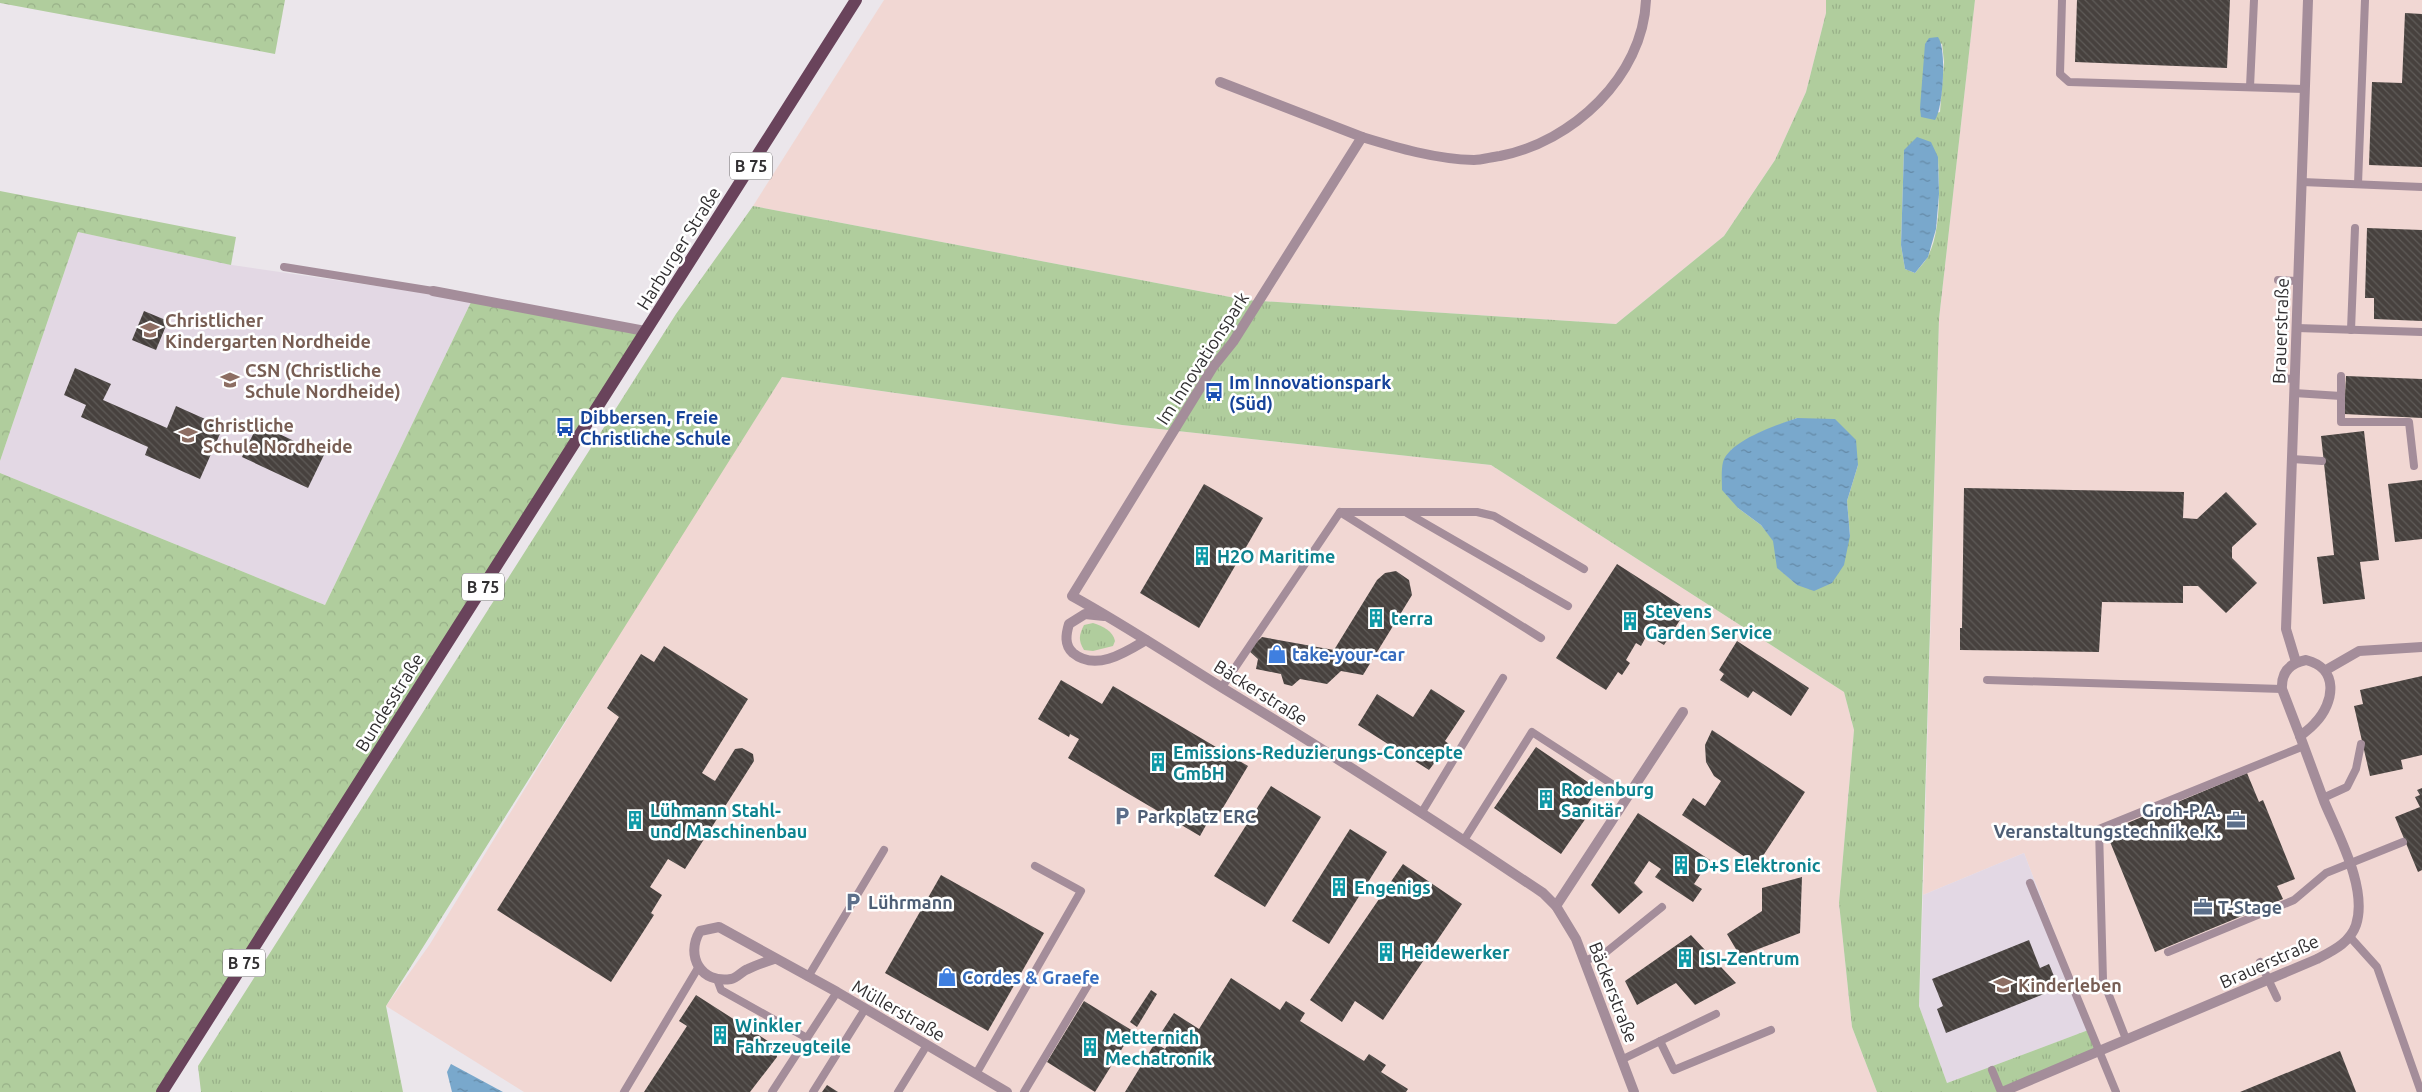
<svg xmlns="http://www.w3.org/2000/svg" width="2422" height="1092" font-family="Ubuntu,sans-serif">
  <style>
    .commercial { fill: #f1d7d3 }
    .built { fill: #e3d8e4 }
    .grass { fill: url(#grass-tufts); fill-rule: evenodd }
    .forest { fill: url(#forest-crowns) }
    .water { fill: url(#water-ripples) }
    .building { fill: url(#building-back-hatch) }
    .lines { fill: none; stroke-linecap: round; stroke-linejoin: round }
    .lane { stroke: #a48d9a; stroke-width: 8 }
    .street { stroke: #a48d9a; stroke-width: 10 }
    .primary { stroke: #69435b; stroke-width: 12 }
    .labels { text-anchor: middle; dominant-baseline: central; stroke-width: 5; stroke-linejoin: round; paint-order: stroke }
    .shield { fill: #fff; stroke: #6f6d6f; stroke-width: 1 }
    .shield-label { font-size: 16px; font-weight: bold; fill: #312f31 }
    .street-label { font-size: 18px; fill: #312f31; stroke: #fff }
    .education-label { font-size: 18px; font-weight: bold; fill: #785e54; stroke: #fff; text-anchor: start }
    .transit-label { font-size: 18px; font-weight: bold; fill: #164399; stroke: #fff; text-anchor: start }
    .culture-label { font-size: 18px; font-weight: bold; fill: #0d838f; stroke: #fff; text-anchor: start }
    .shop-label { font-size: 18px; font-weight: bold; fill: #366cbe; stroke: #fff; text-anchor: start }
    .service-label { font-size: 18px; font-weight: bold; fill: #4e5e75; stroke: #fff; text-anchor: start }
  </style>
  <defs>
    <pattern id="grass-tufts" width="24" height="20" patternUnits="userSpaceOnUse" patternTransform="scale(1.25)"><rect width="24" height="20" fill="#b0cd9d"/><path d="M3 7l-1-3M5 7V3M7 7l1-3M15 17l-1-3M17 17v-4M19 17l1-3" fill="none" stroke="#98b088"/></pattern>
    <pattern id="forest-crowns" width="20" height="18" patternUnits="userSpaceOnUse" patternTransform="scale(1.25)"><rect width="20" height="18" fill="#b0cd9d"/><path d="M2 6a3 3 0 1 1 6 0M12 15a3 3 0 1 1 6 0" fill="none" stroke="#98b088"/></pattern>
    <pattern id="water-ripples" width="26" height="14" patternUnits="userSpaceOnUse" patternTransform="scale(1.25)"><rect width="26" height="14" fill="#79a8cc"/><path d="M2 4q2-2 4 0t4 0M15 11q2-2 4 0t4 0" fill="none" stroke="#6489a6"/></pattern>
    <pattern id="building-back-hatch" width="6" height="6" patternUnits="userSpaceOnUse" patternTransform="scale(1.25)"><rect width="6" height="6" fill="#47413e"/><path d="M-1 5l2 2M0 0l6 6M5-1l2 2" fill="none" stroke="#5f5b58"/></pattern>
  </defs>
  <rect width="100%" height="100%" fill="#ebe6eb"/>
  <g class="commercial">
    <polygon points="884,0 1826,0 1826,13 1806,92 1775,160 1724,236 1616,324 1246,300 753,206"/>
    <polygon points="1975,0 2422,0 2422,1092 2002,1092 2099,1050 2024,853 1923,895 1939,319"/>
    <polygon points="782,377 1122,425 1491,465 1844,692 1854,730 1839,903 1852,1027 1877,1092 524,1092 386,1006 430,944 658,571"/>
  </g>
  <g class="built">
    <polygon points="78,232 232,265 472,300 325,605 0,473 0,461"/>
    <polygon points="2024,853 2091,1029 1947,1083 1919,1006 1923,895"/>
  </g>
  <g class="grass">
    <path d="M1826,0H1975L1939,319L1919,1006L1947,1083L2091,1029L2099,1051L2002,1092H1877L1852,1027L1839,903L1854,730L1844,692L1491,465L1122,425L782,377L386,1006L403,1092H201L198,1066L676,314L753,206L1246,300L1616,324L1724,236L1775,160L1806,92L1826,13ZM1942,43L1944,62L1940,112L1921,117L1925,68ZM1904,150L1938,157C1939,186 1942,232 1927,258C1924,263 1919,268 1915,273L1905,269L1901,245ZM1797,418L1858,465L1847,501L1850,536L1797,585L1778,568L1774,541L1761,525L1738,508L1731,450L1759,433Z"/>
    <path d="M1093,623C1103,626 1113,631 1115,641L1113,646L1093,651L1084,650C1078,640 1079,635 1084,625Z"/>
  </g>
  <g class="forest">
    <polygon points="0,0 285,0 275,54 0,3"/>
    <polygon points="0,191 236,237 231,265 78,232 0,461"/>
    <polygon points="472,300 645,331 162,1092 0,1092 0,473 325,605"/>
  </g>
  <g class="water">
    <path d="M1938,37C1947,49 1943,108 1935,120L1921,117L1920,108L1925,44L1929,38Z"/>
    <polygon points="1917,137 1931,142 1938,157 1939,194 1936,229 1928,257 1915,273 1905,269 1901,245 1904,150"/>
    <path d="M1797,418L1835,419L1856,440L1858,465L1847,501L1850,536L1844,565L1832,583L1814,591L1797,585L1777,568L1773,541L1761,525L1738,508L1722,490C1722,482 1721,470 1723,462C1730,440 1777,425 1797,418Z"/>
    <polygon points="451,1064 503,1092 452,1092 447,1072"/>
  </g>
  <g class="building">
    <polygon points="2077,0 2230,0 2227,68 2075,62"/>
    <polygon points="2405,13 2422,14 2422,167 2369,165 2372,82 2402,83"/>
    <polygon points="2367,228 2422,230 2422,321 2374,319 2374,298 2365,298"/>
    <polygon points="144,311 168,321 156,350 132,340"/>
    <polygon points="75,368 111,384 103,400 167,428 176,406 223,427 200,479 145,455 148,447 81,417 86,405 64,395"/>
    <polygon points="2346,376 2422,379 2422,418 2344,414"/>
    <polygon points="258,424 324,455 308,488 242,457"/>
    <polygon points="2364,431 2379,560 2360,562 2365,599 2323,604 2317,557 2334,555 2321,436"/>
    <polygon points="2422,480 2422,539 2395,542 2388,484"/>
    <polygon points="1204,484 1263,518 1199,628 1140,593"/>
    <polygon points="1964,488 2184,492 2183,518 2197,519 2226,492 2257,524 2232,547 2232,558 2257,583 2226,613 2198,586 2183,586 2183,603 2102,602 2099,652 1960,650 1960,628 1962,628"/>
    <polygon points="1617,564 1687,609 1664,645 1647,635 1641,646 1636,643 1626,660 1630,663 1622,675 1618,672 1606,690 1556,658"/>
    <polygon points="1396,571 1409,580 1412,595 1363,675 1341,671 1327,684 1300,679 1292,686 1284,684 1281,674 1256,669 1258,659 1248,650 1262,637 1334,650 1377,580 1385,573"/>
    <polygon points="1737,641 1809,688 1791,716 1753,691 1748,698 1720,680 1724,674 1719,670"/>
    <polygon points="664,646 748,699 702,773 715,781 735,749 742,748 753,754 754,761 685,869 668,859 650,887 662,895 651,913 654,915 611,982 497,910 619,717 607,708 641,654 654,662"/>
    <polygon points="2422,676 2422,755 2401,760 2403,769 2370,776 2354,706 2363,704 2360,690"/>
    <polygon points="1061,680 1102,704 1113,686 1248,766 1215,821 1210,818 1200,836 1068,758 1079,739 1070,734 1069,737 1038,719"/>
    <polygon points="1431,689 1465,711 1445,741 1449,744 1429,770 1358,725 1377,694 1413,717"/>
    <polygon points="1712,730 1805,792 1757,865 1682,815 1693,798 1705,806 1721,781 1714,776 1706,762 1705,745"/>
    <polygon points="1536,747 1598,789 1581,814 1586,818 1561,854 1494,808"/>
    <polygon points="2247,773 2259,802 2263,800 2295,879 2277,886 2283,899 2155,952 2106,832"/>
    <polygon points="1271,786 1321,817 1265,907 1214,876"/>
    <polygon points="2422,788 2422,870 2418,872 2395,817 2420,807 2415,797 2420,795 2417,790"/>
    <polygon points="1638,813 1710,860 1694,884 1702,889 1693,902 1655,877 1661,869 1649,861 1634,883 1643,892 1619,914 1591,885"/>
    <polygon points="1350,829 1387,852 1329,944 1292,921"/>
    <polygon points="1403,864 1462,904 1383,1020 1355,1001 1342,1022 1310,1000"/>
    <polygon points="941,875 1044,933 988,1031 885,973"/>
    <polygon points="1802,877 1800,933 1740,956 1727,934 1762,911 1762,888"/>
    <polygon points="1691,935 1736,983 1695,1005 1676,983 1637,1005 1625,981"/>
    <polygon points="2029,940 2040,968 2049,964 2059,988 1946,1033 1937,1009 1943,1006 1932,979"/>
    <polygon points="1231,978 1280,1010 1286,1001 1305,1013 1300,1021 1364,1061 1369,1054 1386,1065 1381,1072 1408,1089 1406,1092 1125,1092 1155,1043 1165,1049 1167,1046 1157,1039 1174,1013 1199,1029"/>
    <polygon points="1151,990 1157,994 1137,1027 1130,1022"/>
    <polygon points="696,995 774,1045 776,1048 777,1057 750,1092 644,1092 687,1026 679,1021"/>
    <polygon points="1084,1001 1133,1031 1095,1092 1047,1062"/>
    <polygon points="2340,1051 2356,1092 2240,1092"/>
    <polygon points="827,1085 838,1092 822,1092"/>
  </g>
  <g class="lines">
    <g class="lane">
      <polyline points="2062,0 2060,74 2069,82 2305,89"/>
      <polyline points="2250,87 2254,0"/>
      <polyline points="2302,182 2422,187"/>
      <polyline points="2358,184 2365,0"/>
      <polyline points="284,267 433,291"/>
      <polyline points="2278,280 2298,281"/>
      <polyline points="2297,328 2422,332"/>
      <polyline points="2351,330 2355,228"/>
      <polyline points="2341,376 2341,422 2409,422 2414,466"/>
      <polyline points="2274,378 2295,379"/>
      <polyline points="2294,393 2341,396"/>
      <polyline points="2292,459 2322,461"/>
      <polyline points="1340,512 1541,638"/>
      <polyline points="1407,513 1568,606"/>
      <polyline points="1987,680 2282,689"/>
      <polyline points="1222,687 1340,512 1477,512 1494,516 1584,569"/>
      <polyline points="2323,798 2347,787 2356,769 2361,744"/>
      <polyline points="1422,812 1503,678"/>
      <polyline points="1464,840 1532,732 1629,795"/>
      <polyline points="2030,883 2116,1092"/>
      <polyline points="2350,937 2377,967 2421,1092"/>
      <polyline points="2168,952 2294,900 2326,873 2403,842"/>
      <polyline points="1584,961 1605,953 1662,907"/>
      <polyline points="2260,962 2277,998"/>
      <polyline points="808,977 884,850"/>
      <polyline points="717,979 721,990 807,1038"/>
      <polyline points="2126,1039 2103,980 2099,829 2304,746"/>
      <polyline points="1660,1041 1674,1070 1771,1030"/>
      <polyline points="1623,1059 1716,1014"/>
      <polyline points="1992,1070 2001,1092"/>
      <polyline points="976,1074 1081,891 1035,866"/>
      <polyline points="624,1092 698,968"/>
      <polyline points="772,1092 837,992"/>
      <polyline points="813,1092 865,1009"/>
      <polyline points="898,1092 927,1045"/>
      <polyline points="1024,1092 1088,985"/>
    </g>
    <g class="street">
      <polyline points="1220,82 1362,137"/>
      <polyline points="433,291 645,331"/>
      <path d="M1104,616L1085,614L1069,624C1066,634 1064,645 1073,653C1096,672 1126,652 1146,640"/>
      <path d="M2306,660C2339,668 2335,702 2315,723C2311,728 2305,732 2300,736L2282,689C2281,672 2290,663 2306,660Z"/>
      <polyline points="2296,662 2286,629 2308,0"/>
      <polyline points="2326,670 2359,651 2422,647"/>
      <polyline points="1556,906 1683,712"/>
      <path d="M774,959C765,962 756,965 748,969C742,971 737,978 731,979C701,984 685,956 700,931L719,927L837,992L1007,1092"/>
      <path d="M1634,1092L1576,939L1556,906L1543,893C1437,822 1330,753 1221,687C1171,656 1123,624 1072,596L1213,367L1233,342L1362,137C1398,148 1435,159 1474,160C1482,160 1491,157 1500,156C1572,142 1643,77 1646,0"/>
      <path d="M2002,1092L2317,959C2332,951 2350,943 2356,925C2368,888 2338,835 2324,801C2316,779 2308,758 2300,736"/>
    </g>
    <polyline class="primary" points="162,1092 856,0"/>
  </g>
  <defs>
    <g id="school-bare" transform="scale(1.5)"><path d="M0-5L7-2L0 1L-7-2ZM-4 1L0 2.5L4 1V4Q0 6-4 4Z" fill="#8d6e63" stroke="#fff" stroke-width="2.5" paint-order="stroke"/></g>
    <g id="bus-bare" transform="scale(1.5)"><path d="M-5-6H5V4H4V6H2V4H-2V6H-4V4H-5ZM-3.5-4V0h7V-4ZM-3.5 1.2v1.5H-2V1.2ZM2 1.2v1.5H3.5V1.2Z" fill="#1a4fb4" stroke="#fff" stroke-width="2.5" paint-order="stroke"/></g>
    <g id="building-bare" transform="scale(1.5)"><path d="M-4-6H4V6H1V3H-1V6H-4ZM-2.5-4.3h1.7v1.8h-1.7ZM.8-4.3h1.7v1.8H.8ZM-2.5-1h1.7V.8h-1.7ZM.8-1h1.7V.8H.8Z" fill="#0f9aa8" stroke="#fff" stroke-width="2.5" paint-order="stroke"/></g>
    <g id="shop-bare" transform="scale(1.5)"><path d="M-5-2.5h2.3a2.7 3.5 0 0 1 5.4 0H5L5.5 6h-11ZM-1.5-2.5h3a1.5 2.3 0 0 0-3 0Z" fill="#3f7fe0" stroke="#fff" stroke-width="2.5" paint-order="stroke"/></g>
    <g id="parking-bare" transform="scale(1.5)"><path d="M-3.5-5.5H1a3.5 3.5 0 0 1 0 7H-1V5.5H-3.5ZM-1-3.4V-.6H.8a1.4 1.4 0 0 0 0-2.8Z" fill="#5c6f8a" stroke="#fff" stroke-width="2.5" paint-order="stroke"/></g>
    <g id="office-bare" transform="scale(1.5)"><path d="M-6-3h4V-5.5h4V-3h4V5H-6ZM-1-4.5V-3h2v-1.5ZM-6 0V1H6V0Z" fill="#5c6f8a" stroke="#fff" stroke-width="2.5" paint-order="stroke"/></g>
  </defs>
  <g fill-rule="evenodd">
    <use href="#school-bare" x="150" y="330"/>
    <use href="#school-bare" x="230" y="380"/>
    <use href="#bus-bare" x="1214" y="392"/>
    <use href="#bus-bare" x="565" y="427"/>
    <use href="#school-bare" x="188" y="435"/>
    <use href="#building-bare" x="1202" y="556"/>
    <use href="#building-bare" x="1376" y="618"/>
    <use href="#building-bare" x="1630" y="621"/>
    <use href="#shop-bare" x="1277" y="654"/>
    <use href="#building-bare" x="1158" y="762"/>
    <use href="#building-bare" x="1546" y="799"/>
    <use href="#parking-bare" x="1122" y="816"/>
    <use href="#building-bare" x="635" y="820"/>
    <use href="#office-bare" x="2236" y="820"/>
    <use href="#building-bare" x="1681" y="865"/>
    <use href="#building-bare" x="1339" y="887"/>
    <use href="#parking-bare" x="853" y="902"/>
    <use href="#office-bare" x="2203" y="907"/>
    <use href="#building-bare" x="1386" y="952"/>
    <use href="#building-bare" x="1685" y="958"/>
    <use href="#shop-bare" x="947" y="977"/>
    <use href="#school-bare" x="2003" y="985"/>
    <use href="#building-bare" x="720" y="1035"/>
    <use href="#building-bare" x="1090" y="1047"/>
  </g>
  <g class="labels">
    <g class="shield">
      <rect x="730" y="152.5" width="42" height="27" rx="4"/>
      <rect x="462" y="573.5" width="42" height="27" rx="4"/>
      <rect x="223" y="949.5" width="42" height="27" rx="4"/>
    </g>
    <g class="shield-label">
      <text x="751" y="166">B 75</text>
      <text x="483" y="587">B 75</text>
      <text x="244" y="963">B 75</text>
    </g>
    <g class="street-label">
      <text transform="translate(678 248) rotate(-58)">Harburger Straße</text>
      <text transform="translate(2280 331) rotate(-88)">Brauerstraße</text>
      <text transform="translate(1202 358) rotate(-57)">Im Innovationspark</text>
      <text transform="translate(1261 692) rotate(32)">Bäckerstraße</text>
      <text transform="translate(389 702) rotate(-58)">Bundesstraße</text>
      <text transform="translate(2269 961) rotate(-24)">Brauerstraße</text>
      <text transform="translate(1614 992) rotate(69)">Bäckerstraße</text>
      <text transform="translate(899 1010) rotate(30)">Müllerstraße</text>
    </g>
    <g class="education-label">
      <text x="165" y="320">Christlicher<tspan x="165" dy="21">Kindergarten Nordheide</tspan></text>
      <text x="245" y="370">CSN (Christliche<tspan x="245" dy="21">Schule Nordheide)</tspan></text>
      <text x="203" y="425">Christliche<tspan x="203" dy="21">Schule Nordheide</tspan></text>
      <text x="2018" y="985">Kinderleben</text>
    </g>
    <g class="transit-label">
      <text x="1229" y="382">Im Innovationspark<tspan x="1229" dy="21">(Süd)</tspan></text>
      <text x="580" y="417">Dibbersen, Freie<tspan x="580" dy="21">Christliche Schule</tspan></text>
    </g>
    <g class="culture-label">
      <text x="1217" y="556">H2O Maritime</text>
      <text x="1645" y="611">Stevens<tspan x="1645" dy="21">Garden Service</tspan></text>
      <text x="1391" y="618">terra</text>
      <text x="1173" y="752">Emissions-Reduzierungs-Concepte<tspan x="1173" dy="21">GmbH</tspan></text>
      <text x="1561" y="789">Rodenburg<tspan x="1561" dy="21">Sanitär</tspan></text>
      <text x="650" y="810">Lühmann Stahl-<tspan x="650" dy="21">und Maschinenbau</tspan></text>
      <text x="1696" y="865">D+S Elektronic</text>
      <text x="1354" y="887">Engenigs</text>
      <text x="1401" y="952">Heidewerker</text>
      <text x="1700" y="958">ISI-Zentrum</text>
      <text x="735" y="1025">Winkler<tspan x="735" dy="21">Fahrzeugteile</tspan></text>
      <text x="1105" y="1037">Metternich<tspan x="1105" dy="21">Mechatronik</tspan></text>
    </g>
    <g class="shop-label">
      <text x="1292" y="654">take-your-car</text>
      <text x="962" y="977">Cordes &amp; Graefe</text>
    </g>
    <g class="service-label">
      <text x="2221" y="810" text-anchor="end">Groh-P.A.<tspan x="2221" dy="21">Veranstaltungstechnik e.K.</tspan></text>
      <text x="1137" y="816">Parkplatz ERC</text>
      <text x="868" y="902">Lührmann</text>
      <text x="2218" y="907">T-Stage</text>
    </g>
  </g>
</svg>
